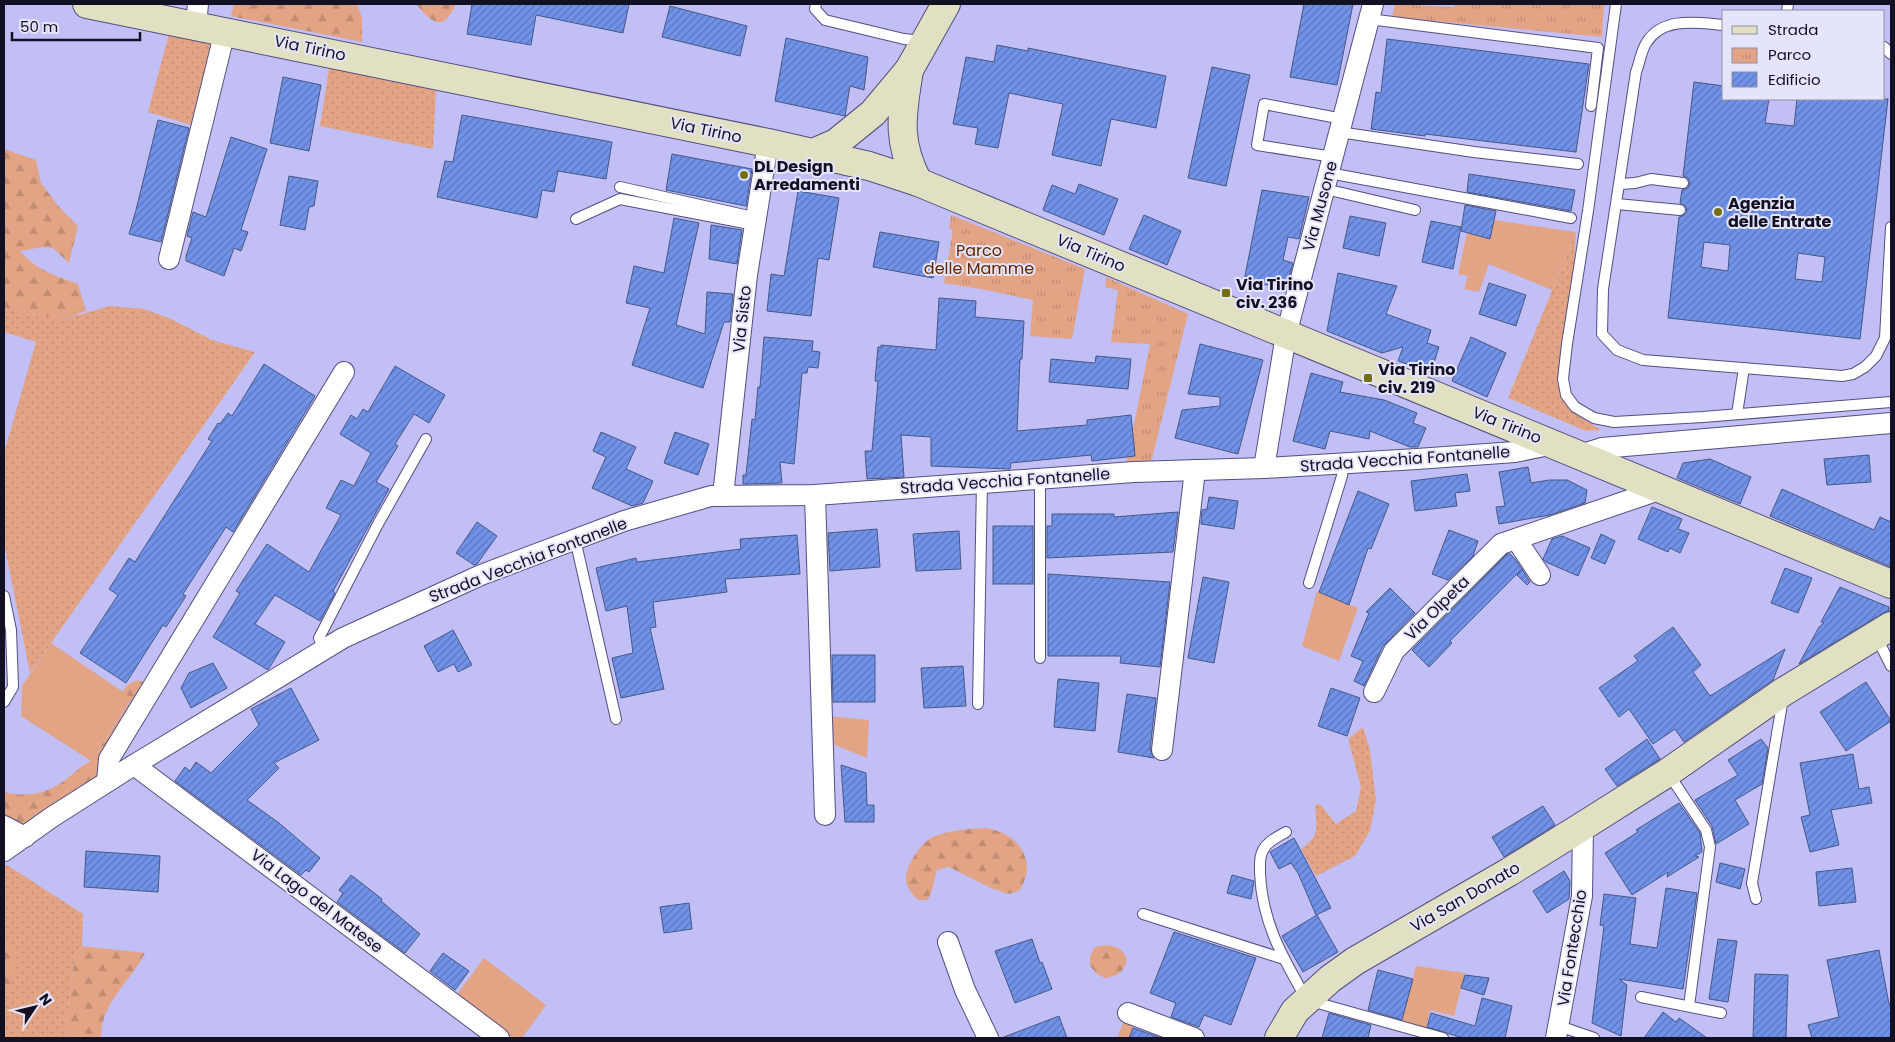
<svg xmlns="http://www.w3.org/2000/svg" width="1895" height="1042" font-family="Poppins,sans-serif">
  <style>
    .grass { fill: url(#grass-dots) }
    .forest { fill: url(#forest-firs) }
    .park { fill: url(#park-tufts) }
    .garden { fill: #e3a485 }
    .building { fill: url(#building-hatch); stroke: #465885; fill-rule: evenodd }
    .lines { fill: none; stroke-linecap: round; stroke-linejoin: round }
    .lane-casing { stroke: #534f7f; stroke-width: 12 }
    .street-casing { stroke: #534f7f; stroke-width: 22 }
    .secondary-casing { stroke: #534f7f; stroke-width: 30 }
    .lane { stroke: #fff; stroke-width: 10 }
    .street { stroke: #fff; stroke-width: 20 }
    .secondary { stroke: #e2e0c2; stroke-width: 28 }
    .poi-dot { fill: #736f11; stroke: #e4e4fa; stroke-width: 2 }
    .labels { text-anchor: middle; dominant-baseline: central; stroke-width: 4; stroke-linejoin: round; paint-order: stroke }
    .street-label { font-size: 16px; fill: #121023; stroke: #e4e4fa }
    .poi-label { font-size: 16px; font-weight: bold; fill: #121023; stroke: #e4e4fa; text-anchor: start }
    .park-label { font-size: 16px; fill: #632700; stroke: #e4e4fa }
  </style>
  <defs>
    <pattern id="grass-dots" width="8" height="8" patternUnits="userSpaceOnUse" patternTransform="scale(1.25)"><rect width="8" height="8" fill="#e3a485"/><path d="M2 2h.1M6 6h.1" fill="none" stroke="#c28c73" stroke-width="1.8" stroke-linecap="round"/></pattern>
    <pattern id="forest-firs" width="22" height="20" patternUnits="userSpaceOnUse" patternTransform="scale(1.25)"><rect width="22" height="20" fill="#e3a485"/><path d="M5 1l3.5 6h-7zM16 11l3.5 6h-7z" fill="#c28c73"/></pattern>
    <pattern id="park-tufts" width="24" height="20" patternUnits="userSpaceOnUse" patternTransform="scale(1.25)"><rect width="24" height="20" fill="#e3a485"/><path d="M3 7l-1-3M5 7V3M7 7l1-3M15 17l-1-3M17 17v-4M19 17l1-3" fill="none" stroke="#c28c73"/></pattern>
    <pattern id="building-hatch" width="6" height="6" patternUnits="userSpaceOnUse" patternTransform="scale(1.25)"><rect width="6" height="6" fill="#7192e9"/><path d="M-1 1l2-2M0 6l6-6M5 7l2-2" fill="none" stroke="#5b76bc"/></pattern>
  </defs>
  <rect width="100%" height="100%" fill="#c2bff6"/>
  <g class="grass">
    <polygon points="170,30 214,38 195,126 148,112"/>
    <polygon points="330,63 436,89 433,149 320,126"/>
    <polygon points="1576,232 1566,400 1580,417 1601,430 1586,431 1508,398"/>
    <polygon points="110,306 144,309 171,319 212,340 255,352 30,673 4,543 4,453 36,342 4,332 4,307 23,313 64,319"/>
    <path d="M1363,727L1370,750L1376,800L1370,831L1355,856L1316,876L1301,849C1321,835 1316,827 1315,805L1320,804L1336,824L1356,811L1361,787L1348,739Z"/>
    <polygon points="7,865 83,914 82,946 75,954 64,1038 4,1038 4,867"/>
  </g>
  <g class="forest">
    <polygon points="234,4 357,4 362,18 362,42 231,16"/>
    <path d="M416,4H456C443,33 432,23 416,4Z"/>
    <path d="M4,149L36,160L41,183L59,207L78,226L69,263L53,248L43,247L20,251C36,270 56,276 78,284L86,311L64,319L23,313L4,307Z"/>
    <path d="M138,680L144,683L103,780L28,830L4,818V792C29,798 48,794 69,777C76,771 82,765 91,761L132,699L122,691L129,684Z"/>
    <path d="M985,828C1018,832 1039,861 1019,891L1008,894L991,888L949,867L937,870C934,880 933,890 928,900H918C913,894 906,888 906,880C905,867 920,844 931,838C948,830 967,829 985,828Z"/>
    <polygon points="7,945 15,953 13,978 4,993 4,947"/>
    <path d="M1107,945C1136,949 1130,976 1105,978L1097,974L1090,966V956L1095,947Z"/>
    <path d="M82,946L145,953C131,981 100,1004 101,1038H64L75,954Z"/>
  </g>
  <g class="park">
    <polygon points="1395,4 1451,7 1460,4 1604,4 1602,37 1392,17"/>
    <polygon points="951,215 1085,269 1072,339 1030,336 1033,300 986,290 944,283 953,230 949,229"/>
    <polygon points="1106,277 1188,314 1151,463 1126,465 1150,344 1111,342 1118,290 1105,287"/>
  </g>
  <g class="garden">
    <polygon points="1494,220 1576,232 1552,290 1489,264 1479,292 1464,289 1468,276 1458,274 1467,233 1489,239"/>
    <polygon points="1317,591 1358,608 1339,661 1302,646"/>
    <polygon points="51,643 132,698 91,761 21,716 22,686"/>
    <polygon points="827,716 869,720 867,758 830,743"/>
    <polygon points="484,958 546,1005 522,1038 504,1038 453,1000"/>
    <polygon points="1416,966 1465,973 1454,1016 1430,1010 1426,1028 1402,1021"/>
    <polygon points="1125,1019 1135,1023 1129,1038 1117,1038"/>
  </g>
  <g class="building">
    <polygon points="472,4 629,4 623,33 536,15 531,45 467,34"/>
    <polygon points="1304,4 1353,4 1337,85 1290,77"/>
    <polygon points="670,6 747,26 740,56 662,37"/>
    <polygon points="786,38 868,57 864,90 850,86 845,116 775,101"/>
    <polygon points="1387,39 1589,64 1576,152 1425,134 1425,136 1371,129 1376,92 1381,93"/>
    <polygon points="997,45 1028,51 1028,48 1166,76 1156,128 1111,119 1101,166 1052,155 1063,104 1009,93 998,148 975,144 978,128 953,124 966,57 994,62"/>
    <polygon points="1212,67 1250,75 1226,186 1188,178"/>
    <polygon points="283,77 321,85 309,151 270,143"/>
    <path d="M1694,82L1724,86V99H1769L1765,123L1794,126L1797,99H1888L1860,339L1668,318L1679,217L1683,216L1687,211L1686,207L1680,203L1682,190L1688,188L1690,183L1688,178L1683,176ZM1704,242L1730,245L1728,271L1701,267ZM1798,253L1825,257L1822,282L1795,279Z"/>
    <polygon points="462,115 612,142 606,179 558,171 554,192 542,190 537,218 437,197 445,161 453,162"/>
    <polygon points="158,120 189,128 161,242 129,234 136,210"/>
    <polygon points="231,137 267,149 241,230 248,232 241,251 234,248 224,276 186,261 186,256 192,238 187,236 193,212 206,217"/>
    <polygon points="672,154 752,169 746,206 666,190"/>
    <polygon points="1469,174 1575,190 1571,211 1467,192"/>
    <polygon points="289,176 318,181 314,206 309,207 305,230 280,225"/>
    <polygon points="1079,184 1118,199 1104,235 1043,210 1052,185 1075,194"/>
    <polygon points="1262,190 1309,197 1299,239 1288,237 1283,260 1293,263 1286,288 1244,281"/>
    <polygon points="798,191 839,198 829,260 818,258 811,316 767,311 771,274 784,276"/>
    <polygon points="1465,205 1496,211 1490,239 1461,231"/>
    <polygon points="1144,215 1181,231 1167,265 1129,249"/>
    <polygon points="1350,216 1386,223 1379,256 1343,248"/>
    <polygon points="674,218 699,223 676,325 705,334 707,292 733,294 730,322 724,322 703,388 632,365 650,308 626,303 634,266 664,273"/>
    <polygon points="1431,221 1461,227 1453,269 1422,262"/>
    <polygon points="711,225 742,230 737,264 709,259"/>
    <polygon points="880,232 939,242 933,278 873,267"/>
    <polygon points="1338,273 1397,286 1386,314 1431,330 1427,343 1439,347 1431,372 1398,361 1403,347 1382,353 1327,331"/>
    <polygon points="1489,283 1526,295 1516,326 1479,314"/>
    <polygon points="939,298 976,301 975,317 1024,321 1022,359 1020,359 1017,431 1087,425 1087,420 1131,415 1135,456 1092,461 1091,455 1011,463 1010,469 931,466 931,437 901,435 904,477 867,479 865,451 872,451 878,381 875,381 878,347 881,347 881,345 936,350"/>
    <polygon points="764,337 813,341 812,351 820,352 818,368 808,367 807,373 802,373 794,464 780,462 782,483 743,484 743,475 746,475 752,419 755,420 758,387 760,387"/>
    <polygon points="1471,337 1506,353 1487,397 1452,381"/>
    <polygon points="1200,344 1263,360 1238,454 1175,438 1182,410 1220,406 1220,397 1188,394"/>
    <polygon points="1096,356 1131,359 1128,389 1049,382 1051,359 1095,363"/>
    <polygon points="264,364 315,396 233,532 226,527 183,594 186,596 166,627 163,625 126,683 80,653 118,595 109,589 129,558 135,562 212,441 208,439 218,423 220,424 228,413 232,416"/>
    <polygon points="395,366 445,395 429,423 414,414 395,444 398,446 376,482 389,489 333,591 335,593 320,621 275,595 255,624 285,642 268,670 213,637 240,593 236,591 267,544 309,572 341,515 326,508 341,480 354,486 371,453 340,434 351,415 357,419 363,409 368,412"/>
    <polygon points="1311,373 1343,382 1340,392 1384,400 1417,413 1413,423 1426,428 1418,447 1410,447 1370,431 1369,439 1330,431 1325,449 1293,441"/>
    <polygon points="601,432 636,447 626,469 653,481 643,503 632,506 592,488 606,457 593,451"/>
    <polygon points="675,432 709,444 698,475 664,463"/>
    <polygon points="1869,455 1871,482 1827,485 1824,459"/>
    <polygon points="1710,459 1751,477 1740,504 1677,478 1683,463"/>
    <polygon points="1528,467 1531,483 1549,480 1567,480 1587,490 1585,503 1550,515 1499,524 1496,507 1505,506 1499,472"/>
    <polygon points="1467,474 1470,491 1455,493 1457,506 1415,511 1411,481"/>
    <polygon points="1782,489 1874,530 1880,517 1891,522 1891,567 1770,516"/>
    <polygon points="1358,491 1389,504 1371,549 1368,548 1349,605 1319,592"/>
    <polygon points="1209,497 1238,501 1234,529 1201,524 1202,510 1207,509"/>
    <polygon points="1652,507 1682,519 1678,529 1689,533 1680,553 1670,548 1668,552 1638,539"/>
    <polygon points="1178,512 1173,552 1047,558 1047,526 1052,526 1052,514 1114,514 1114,517"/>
    <polygon points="477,522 497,536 477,564 474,565 456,553"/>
    <rect x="993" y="526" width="40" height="58"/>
    <polygon points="877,529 880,567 830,571 828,533"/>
    <polygon points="1449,530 1478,541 1473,556 1448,580 1432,574"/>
    <polygon points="959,531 961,569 916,571 913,534"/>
    <polygon points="1601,534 1615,541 1605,564 1591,558"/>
    <polygon points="797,535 800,574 725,579 727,592 653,602 656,627 650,628 664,689 621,698 612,658 633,653 627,606 606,611 596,568 636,558 637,562 741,549 740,539"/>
    <polygon points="1562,536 1590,548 1578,576 1546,562 1543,559 1552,539"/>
    <polygon points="1507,554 1510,554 1515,559 1522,569 1450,641 1452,643 1429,667 1412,650"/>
    <polygon points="1785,568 1812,578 1798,613 1771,603"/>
    <polygon points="1522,569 1530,582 1527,585 1517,575"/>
    <polygon points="1048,574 1170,582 1160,667 1120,663 1121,656 1048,656"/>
    <polygon points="1203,577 1229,582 1214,663 1188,658"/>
    <polygon points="1840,587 1889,607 1889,611 1883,613 1799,664 1819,627 1824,623 1821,622"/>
    <polygon points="1390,588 1415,613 1383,646 1364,686 1354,681 1363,661 1351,656 1369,613 1366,612"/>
    <polygon points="1673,627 1701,665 1693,672 1710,696 1785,649 1773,680 1684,742 1675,729 1653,744 1629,709 1619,717 1599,688 1638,661 1634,656"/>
    <polygon points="453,630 472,665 458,672 454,664 438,672 424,646"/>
    <polygon points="832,655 875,655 875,702 833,702"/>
    <polygon points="213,663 227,688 191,708 181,688 189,673"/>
    <polygon points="963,666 966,706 924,708 921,668"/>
    <polygon points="1058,679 1099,683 1095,731 1054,727"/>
    <polygon points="1866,682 1891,721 1846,751 1820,712"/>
    <polygon points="291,688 319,740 274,763 279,768 247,800 279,823 320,858 309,872 306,870 301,875 175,781 185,767 190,771 196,762 211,773 259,725 251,709"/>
    <polygon points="1331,688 1360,698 1347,736 1318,726"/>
    <polygon points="1127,694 1156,698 1150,749 1154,758 1118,752"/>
    <polygon points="1647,739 1660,759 1617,786 1605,769"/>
    <polygon points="1761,739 1768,748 1762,784 1735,800 1749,824 1716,844 1712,826 1695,800 1738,775 1728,760"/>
    <polygon points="1853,754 1859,789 1869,787 1872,803 1831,810 1839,845 1810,852 1801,817 1810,815 1800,763"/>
    <polygon points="841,765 866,773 867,805 874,805 874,822 845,822"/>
    <polygon points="1679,803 1700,833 1702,852 1695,856 1699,857 1667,877 1668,872 1632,895 1605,853 1638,832 1636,830"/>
    <polygon points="1543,806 1555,825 1504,857 1492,837"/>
    <polygon points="1294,838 1331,908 1316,915 1298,873 1291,863 1279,869 1270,852"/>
    <polygon points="86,851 160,856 158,892 84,887"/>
    <polygon points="1720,863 1745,869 1740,889 1716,882"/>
    <polygon points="1852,868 1856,902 1819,906 1816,872"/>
    <polygon points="1564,871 1570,881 1569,899 1547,913 1533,891"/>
    <polygon points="351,875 382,899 381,901 420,934 405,953 337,902 343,893 339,890"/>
    <polygon points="1232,875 1254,881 1251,899 1227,893"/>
    <polygon points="1666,888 1697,893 1683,989 1619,979 1627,985 1621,1036 1592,1023 1604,926 1600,925 1604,894 1636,898 1630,944 1657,948"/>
    <polygon points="689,903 692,929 664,933 660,907"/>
    <polygon points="1317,915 1338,952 1303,972 1282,936"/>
    <polygon points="1174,932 1256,958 1231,1025 1204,1015 1199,1027 1171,1017 1176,1003 1150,993"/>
    <polygon points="1032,939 1040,963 1042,962 1052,989 1015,1003 995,951"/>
    <polygon points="1718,939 1737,941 1728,1002 1709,999"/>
    <polygon points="1879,950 1889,1004 1891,1003 1891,1038 1812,1038 1808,1025 1839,1017 1827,960"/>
    <polygon points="443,953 469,971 455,990 430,971"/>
    <polygon points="1378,970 1413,979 1402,1020 1368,1010"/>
    <polygon points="1755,974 1788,975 1786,1038 1753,1038"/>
    <polygon points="1465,975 1489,978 1484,995 1461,988"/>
    <polygon points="1482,998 1512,1006 1505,1038 1463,1038 1427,1027 1431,1013 1475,1026"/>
    <polygon points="1663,1012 1676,1022 1679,1018 1707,1038 1644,1038"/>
    <polygon points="1329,1013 1371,1025 1368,1038 1322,1038"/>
    <polygon points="1059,1016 1067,1038 1004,1038 1004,1037"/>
    <polygon points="1133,1028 1161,1038 1129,1038"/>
  </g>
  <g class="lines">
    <g class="lane-casing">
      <g id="lane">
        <polyline points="816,4 815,9 825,20 904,39 924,41"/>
        <polyline points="1616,4 1588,211 1567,344 1563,379 1566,395 1575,407 1594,418 1614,422 1703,417 1891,402"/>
        <polyline points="1787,11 1788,4"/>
        <polyline points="1369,19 1598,48 1591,106"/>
        <path d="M1724,25C1699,23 1663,16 1647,42C1641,50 1640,62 1636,72L1603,289L1602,334L1617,350L1643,360L1842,376L1853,374L1865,367L1876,356L1885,338L1891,227"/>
        <polyline points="1884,47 1891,54"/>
        <polyline points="1339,132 1474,152 1578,164"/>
        <polyline points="1333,157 1257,145 1264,104 1343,119"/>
        <polyline points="1329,173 1571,218"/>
        <polyline points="1621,184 1635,183 1651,179 1683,183"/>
        <polyline points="620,187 753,217"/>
        <polyline points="1325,189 1415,210"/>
        <polyline points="1617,204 1680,210"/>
        <polyline points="576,219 620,199 755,225"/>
        <polyline points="1737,414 1744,368"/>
        <polyline points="1040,478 1040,658"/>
        <polyline points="575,539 616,719"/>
        <polyline points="1309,583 1342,476 1343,463"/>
        <polyline points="4,596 11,630 13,687 4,702"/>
        <polyline points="1876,636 1891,666"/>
        <polyline points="324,650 319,638 378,524 426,439"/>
        <polyline points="978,704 982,482"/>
        <polyline points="1668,773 1706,830 1710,847 1689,1006"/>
        <path d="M1286,832C1279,836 1270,840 1265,847C1259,855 1260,864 1260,873C1262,923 1283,958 1307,1000L1443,1038"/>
        <polyline points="1756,899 1752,883 1783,698"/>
        <polyline points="1143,914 1284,959"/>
        <polyline points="1641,997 1721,1013"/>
        <polyline points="1559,1026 1594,1038"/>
      </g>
    </g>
    <g class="street-casing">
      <g id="street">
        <polyline points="196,25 198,4"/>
        <polyline points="169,259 225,31"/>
        <polyline points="1580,455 1602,448 1891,423"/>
        <polyline points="1264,468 1286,335 1373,4"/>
        <polyline points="815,495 825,815"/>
        <polyline points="723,496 747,275 768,143"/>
        <polyline points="1516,539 1540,575"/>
        <polyline points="1374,692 1394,651 1501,544 1650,493 1654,485"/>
        <polyline points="1162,750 1195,470"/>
        <polyline points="134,765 499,1038"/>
        <polyline points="107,782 109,759 344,372"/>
        <polyline points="4,826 25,837"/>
        <polyline points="4,851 52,817 129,768 343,638 481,575 624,521 711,496 815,495 1134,472 1264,468 1417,459 1515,452 1554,444"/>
        <polyline points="948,942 965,990 988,1038"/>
        <polyline points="1128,1013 1194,1038"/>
        <polyline points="1556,1038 1582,896 1583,826"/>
      </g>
    </g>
    <g class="secondary-casing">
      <g id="secondary">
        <polyline points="87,4 768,143 869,166 918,182 1891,584"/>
        <path d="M909,70C902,115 896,140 918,182"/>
        <polyline points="813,153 836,143 873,113 909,70 946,4"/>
        <polyline points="1279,1038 1295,1011 1330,979 1355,961 1509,872 1583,826 1667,773 1783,692 1891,626"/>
      </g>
    </g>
    <use href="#lane" class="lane"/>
    <use href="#street" class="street"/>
    <use href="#secondary" class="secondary"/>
  </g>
  <g class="poi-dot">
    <circle cx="744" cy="175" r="5"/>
    <circle cx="1718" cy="212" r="5"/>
    <rect x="1221" y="288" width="10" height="10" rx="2.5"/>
    <rect x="1363" y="373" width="10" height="10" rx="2.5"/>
  </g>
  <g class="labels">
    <g class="street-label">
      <text transform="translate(310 48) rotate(12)">Via Tirino</text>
      <text transform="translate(706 130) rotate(12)">Via Tirino</text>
      <text transform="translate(1320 206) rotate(-75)">Via Musone</text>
      <text transform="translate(1091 253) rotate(23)">Via Tirino</text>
      <text transform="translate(742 319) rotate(-84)">Via Sisto</text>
      <text transform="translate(1507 425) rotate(22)">Via Tirino</text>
      <text transform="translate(1405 459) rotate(-4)">Strada Vecchia Fontanelle</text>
      <text transform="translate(1005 481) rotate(-4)">Strada Vecchia Fontanelle</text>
      <text transform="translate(528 560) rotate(-21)">Strada Vecchia Fontanelle</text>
      <text transform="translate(1437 608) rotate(-45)">Via Olpeta</text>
      <text transform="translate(1465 897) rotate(-30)">Via San Donato</text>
      <text transform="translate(317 901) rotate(37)">Via Lago del Matese</text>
      <text transform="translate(1572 948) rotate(-81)">Via Fontecchio</text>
    </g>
    <g class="poi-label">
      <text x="754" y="166">DL Design<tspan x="754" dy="18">Arredamenti</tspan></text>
      <text x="1728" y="203">Agenzia<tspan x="1728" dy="18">delle Entrate</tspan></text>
      <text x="1236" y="284">Via Tirino<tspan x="1236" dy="18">civ. 236</tspan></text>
      <text x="1378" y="369">Via Tirino<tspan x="1378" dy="18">civ. 219</tspan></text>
    </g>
    <g class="park-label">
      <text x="979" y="250">Parco<tspan x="979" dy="18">delle Mamme</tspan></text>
    </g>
  </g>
  <rect width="1895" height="1042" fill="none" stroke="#121023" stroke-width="10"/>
  <rect x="1722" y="10" width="162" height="90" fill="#e4e4fa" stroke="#908fa4"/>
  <rect x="1732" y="26" width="25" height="8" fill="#e2e0c2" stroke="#908fa4"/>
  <text x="1768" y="35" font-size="15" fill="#121023">Strada</text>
  <rect x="1732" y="48" width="25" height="15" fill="url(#park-tufts)" stroke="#908fa4"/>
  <text x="1768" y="60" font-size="15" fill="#121023">Parco</text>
  <rect x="1732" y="72" width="25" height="15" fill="url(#building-hatch)" stroke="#908fa4"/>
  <text x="1768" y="85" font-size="15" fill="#121023">Edificio</text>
  <g transform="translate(35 1007) rotate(55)" stroke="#e4e4fa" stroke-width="4" paint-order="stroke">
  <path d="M0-4L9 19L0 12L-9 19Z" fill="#121023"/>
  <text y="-8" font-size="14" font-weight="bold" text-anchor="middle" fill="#121023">N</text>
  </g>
  <path d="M12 32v8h128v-8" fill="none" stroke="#121023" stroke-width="2.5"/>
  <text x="20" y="32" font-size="15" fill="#121023" stroke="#e4e4fa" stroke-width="4" paint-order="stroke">50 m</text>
</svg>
